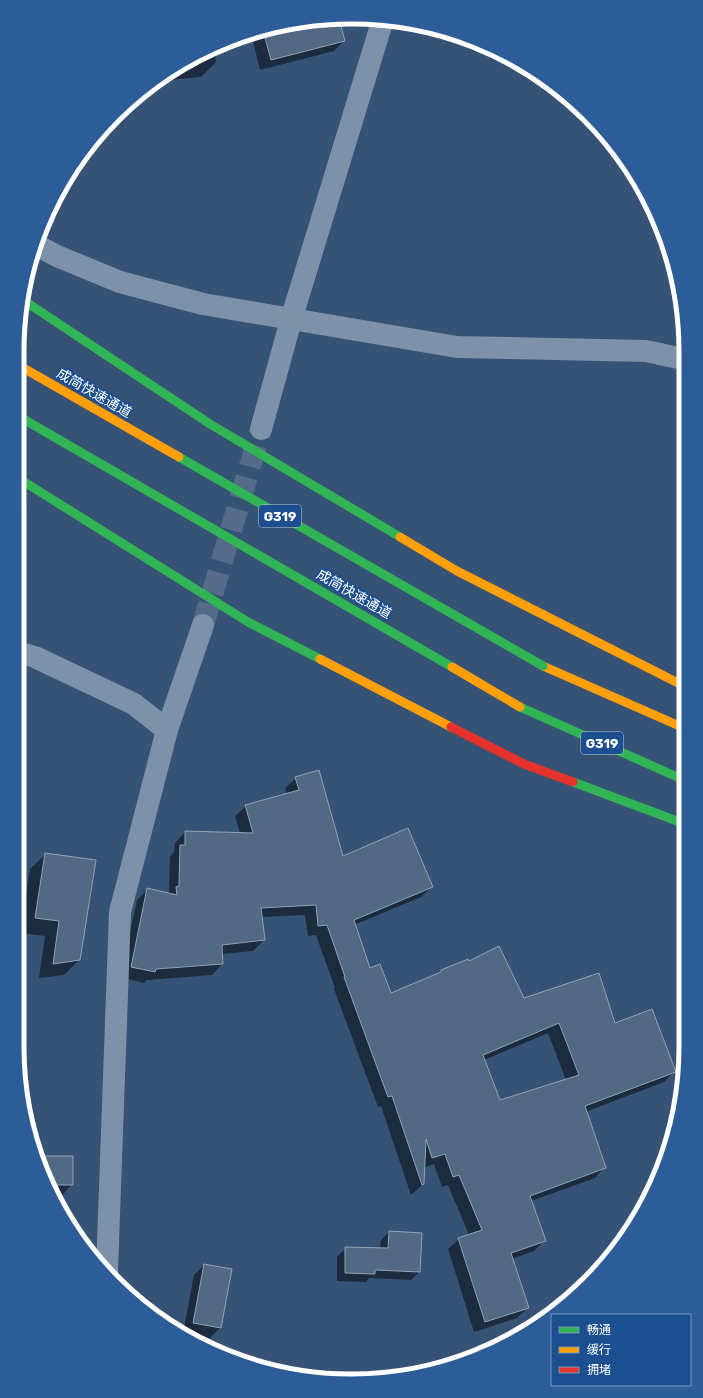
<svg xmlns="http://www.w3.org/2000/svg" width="703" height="1398" font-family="Rubik,'Noto Sans SC',sans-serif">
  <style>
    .shadow { fill: #0007; fill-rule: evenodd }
    .building { fill: #526984; stroke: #92a2b6; fill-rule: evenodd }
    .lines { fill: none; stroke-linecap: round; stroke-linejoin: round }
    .street-tunnel { stroke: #546c89; stroke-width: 22; stroke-dasharray: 22 11; stroke-linecap: butt }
    .street { stroke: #7d92a8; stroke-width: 22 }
    .fast { stroke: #30b455; stroke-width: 9 }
    .slow { stroke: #ff9f0a; stroke-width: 9 }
    .jam { stroke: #e5322d; stroke-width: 9 }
    .fast-bridge { stroke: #30b455; stroke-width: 9 }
    .slow-bridge { stroke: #ff9f0a; stroke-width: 9 }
    .labels { text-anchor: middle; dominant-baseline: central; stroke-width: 4; stroke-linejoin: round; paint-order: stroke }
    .shield { fill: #1b4f8f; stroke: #bbcadd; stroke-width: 1 }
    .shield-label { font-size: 13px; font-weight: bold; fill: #fff }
    .street-label { font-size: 14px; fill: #fff; stroke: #1b4f8f }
    .rim { fill: none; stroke: #fff; stroke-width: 5 }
  </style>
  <rect width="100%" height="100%" fill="#365274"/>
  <g class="shadow">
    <polygon points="338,19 344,41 334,51 260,70 251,33 308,20"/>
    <polygon points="402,22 438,28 454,34 452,37 401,29"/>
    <polygon points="214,48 216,62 201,77 157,81 184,62"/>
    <path d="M296,778L343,857L432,887L421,897L354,925L370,969L390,994L437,975L441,971L523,999L614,1024L674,1072L664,1082L585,1112L605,1167L595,1178L531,1201L545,1240L534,1251L512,1259L528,1308L517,1318L474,1332L448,1249L459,1239L469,1235L448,1185L442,1187L434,1164L423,1168V1184L411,1195L381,1106L378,1107L334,989L335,988L316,935L308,936L305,915L261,917L264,940L253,951L222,954V964L212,975L147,980L144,983L120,977L137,900L148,889L169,894L170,857L174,852L175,843L185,832L240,833L235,816L246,806L287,794L285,788ZM548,1033L566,1080L499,1102L484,1060Z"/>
    <polygon points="46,854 79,960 64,975 39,978 45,936 20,933 30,869"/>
    <polygon points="36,1157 72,1157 72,1184 62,1195 56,1195"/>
    <polygon points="389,1232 419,1272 411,1280 369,1278 366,1282 337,1281 337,1257 346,1248 380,1249 381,1240"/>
    <polygon points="204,1265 231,1270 220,1328 210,1338 183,1333 194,1275"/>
  </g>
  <g class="building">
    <polygon points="339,19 345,41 271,60 263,30 308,20"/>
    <path d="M319,770L343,856L408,828L433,887L354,920L370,968L380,964L391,993L441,972V970L468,959L469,961L499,946L524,998L599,973L615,1023L652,1009L676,1072L585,1106L606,1168L530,1196L546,1241L511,1253L529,1308L485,1322L458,1238L482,1230L459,1175L453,1177L445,1154L432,1158L426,1139L424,1184L422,1185L392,1096L388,1097L344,977H345L327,925L318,926L316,905L261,908L265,940L222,945L223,964L156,969L155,972L131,967L147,888L177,895L176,887L179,886L180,845H185V831L253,833L245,805L299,790L295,777ZM559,1023L579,1075L500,1100L483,1055Z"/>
    <polygon points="45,853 96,860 80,960 53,964 59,921 35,918"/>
    <polygon points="36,1156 73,1156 73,1185 51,1185"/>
    <polygon points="389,1231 422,1233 420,1272 375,1270 375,1274 345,1273 345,1247 388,1248"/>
    <polygon points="204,1264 232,1269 221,1328 193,1323"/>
  </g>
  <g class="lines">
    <polyline class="street-tunnel" points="203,625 260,432"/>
    <g class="street">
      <polyline points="36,245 57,256 120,282 203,304 457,347 646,351 683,359"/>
      <polyline points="261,429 291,320 383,19"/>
      <polyline points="17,652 35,657 134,704 167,730"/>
      <polyline points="107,1270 120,912 167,730 203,625"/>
    </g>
    <g class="fast">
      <polyline points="23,300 210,424 400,537"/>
      <polyline points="18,478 248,622 320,659"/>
      <polyline points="520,707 684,780"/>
      <polyline points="573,782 685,824"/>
    </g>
    <g class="slow">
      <polyline points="400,537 457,571 684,686"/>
      <polyline points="320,659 451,727"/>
      <polyline points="543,666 684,728"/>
    </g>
    <polyline class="jam" points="451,727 524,764 573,782"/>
    <g class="fast-bridge">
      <polyline points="18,416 452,667"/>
      <polyline points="179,457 543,666"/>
    </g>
    <g class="slow-bridge">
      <polyline points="18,365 179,457"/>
      <polyline points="452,667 520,707"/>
    </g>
  </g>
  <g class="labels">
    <g class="shield">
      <rect x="259" y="505" width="42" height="22" rx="3"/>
      <rect x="581" y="732" width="42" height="22" rx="3"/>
    </g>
    <g class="shield-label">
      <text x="280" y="516">G319</text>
      <text x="602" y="743">G319</text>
    </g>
    <g class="street-label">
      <text transform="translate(94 393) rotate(30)">成简快速通道</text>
      <text transform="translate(354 594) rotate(30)">成简快速通道</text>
    </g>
  </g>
  <path d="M0 0H703V1398H0ZM351 24H352A327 327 0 0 1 679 351V1047A327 327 0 0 1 352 1374H351A327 327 0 0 1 24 1047V351A327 327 0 0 1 351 24Z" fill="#2d5d98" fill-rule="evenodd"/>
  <path class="rim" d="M351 24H352A327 327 0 0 1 679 351V1047A327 327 0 0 1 352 1374H351A327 327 0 0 1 24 1047V351A327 327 0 0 1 351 24Z"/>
  <rect x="551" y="1314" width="140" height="72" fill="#1b4f8f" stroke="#7695bc"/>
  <rect x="559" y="1327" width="20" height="6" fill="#30b455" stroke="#7695bc"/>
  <text x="587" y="1334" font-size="12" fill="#ffffff">畅通</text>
  <rect x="559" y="1347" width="20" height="6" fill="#ff9f0a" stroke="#7695bc"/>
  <text x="587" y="1354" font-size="12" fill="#ffffff">缓行</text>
  <rect x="559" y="1367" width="20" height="6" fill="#e5322d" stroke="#7695bc"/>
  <text x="587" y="1374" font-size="12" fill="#ffffff">拥堵</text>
</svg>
